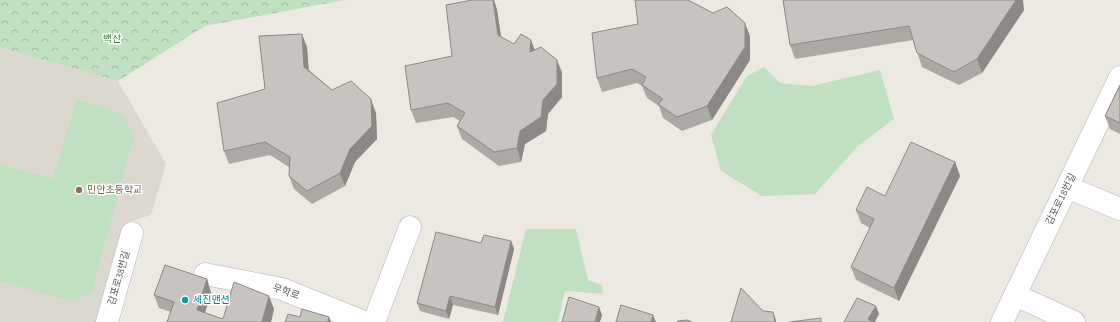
<svg xmlns="http://www.w3.org/2000/svg" width="1120" height="322" font-family="'Source Sans 3','Noto Sans KR',sans-serif">
  <style>
    .education { fill: #dbd8d0 }
    .forest { fill: url(#forest-crowns) }
    .green { fill: #c1e0c1 }
    .lines { fill: none; stroke-linecap: round; stroke-linejoin: round }
    .minor-casing { stroke: #afb2b6; stroke-width: 23 }
    .minor { stroke: #fff; stroke-width: 22 }
    .wall { fill: #aba9a4 }
    .shaded-wall { fill: #8b8986 }
    .building { fill: #c7c4bf; stroke: #8b8986 }
    .education-dot { fill: #8d6e63; stroke: #fff; stroke-width: 1.5 }
    .culture-dot { fill: #0f9aa8; stroke: #fff; stroke-width: 1.5 }
    .labels { text-anchor: middle; dominant-baseline: central; stroke-width: 3; stroke-linejoin: round; paint-order: stroke }
    .park-label { font-size: 10px; fill: #3e7c41; stroke: #fff }
    .education-label { font-size: 10px; fill: #785e54; stroke: #fff; text-anchor: start }
    .street-label { font-size: 10px; fill: #5a5d61; stroke: #fff }
    .culture-label { font-size: 10px; fill: #0d838f; stroke: #fff; text-anchor: start }
  </style>
  <defs>
    <pattern id="forest-crowns" width="20" height="18" patternUnits="userSpaceOnUse"><rect width="20" height="18" fill="#c1e0c1"/><path d="M2 6a3 3 0 1 1 6 0M12 15a3 3 0 1 1 6 0" fill="none" stroke="#a0b9a0"/></pattern>
  </defs>
  <rect width="100%" height="100%" fill="#ebe9e2"/>
  <polygon class="education" points="0,48 118,81 166,164 151,215 128,222 97,322 0,322"/>
  <polygon class="forest" points="0,0 345,0 205,26 118,81 0,48"/>
  <g class="green">
    <polygon points="764,67 780,83 812,86 880,70 894,119 857,147 815,194 762,196 721,171 711,135 747,76"/>
    <polygon points="76,100 124,114 134,136 91,294 70,301 0,281 0,164 53,179"/>
    <polygon points="526,229 576,229 588,280 602,285 603,294 565,291 558,322 503,322"/>
  </g>
  <g class="lines">
    <g class="minor-casing">
      <g id="minor">
        <polyline points="1067,187 1120,209"/>
        <polyline points="205,274 282,289 364,322"/>
        <polyline points="1015,295 1074,322"/>
        <polyline points="107,322 132,233"/>
        <polyline points="374,322 410,227"/>
        <polyline points="1002,322 1120,77"/>
      </g>
    </g>
    <use href="#minor" class="minor"/>
  </g>
  <g class="wall">
    <polygon points="472,0 494,0 497,10 501,37 514,44 531,40 534,50 557,60 562,73 562,97 548,114 546,131 525,144 521,162 499,166 462,139 457,126 460,121 453,117 416,123 411,110 452,56"/>
    <polygon points="783,0 1024,10 982,73 959,85 922,67 913,40 795,59 790,45"/>
    <polygon points="750,36 750,60 712,120 682,131 663,118 659,106 647,98 642,86 637,83 602,92 597,78"/>
    <polygon points="307,47 309,70 332,90 376,113 377,139 355,162 345,186 312,204 294,189 289,176 289,167 270,155 229,164 224,151 265,89"/>
    <polygon points="1120,85 1120,134 1110,129 1105,116"/>
    <polygon points="955,162 960,176 899,301 856,280 851,267 870,228 861,223 856,210"/>
    <polygon points="511,241 514,249 498,315 453,305 449,319 420,311 417,303 481,243"/>
    <polygon points="207,279 211,293 205,313 223,319 274,309 271,322 167,322 171,312 159,308 154,295"/>
  </g>
  <g class="shaded-wall">
    <polygon points="493,0 494,0 497,10 503,49 498,35"/>
    <polygon points="1016,0 1023,0 1024,10 982,73 977,59"/>
    <polygon points="745,23 750,36 750,60 712,120 707,106"/>
    <polygon points="302,34 307,47 309,80 304,67"/>
    <polygon points="531,40 536,53 530,52"/>
    <polygon points="557,60 562,73 562,97 548,114 546,131 525,144 521,162 517,148 520,131"/>
    <polygon points="371,99 376,113 377,139 355,162 345,186 340,173"/>
    <polygon points="955,162 960,176 899,301 894,288"/>
    <polygon points="511,241 514,249 498,315 495,307"/>
    <polygon points="207,279 211,293 202,322 197,310"/>
    <polygon points="269,296 274,309 271,322 262,322"/>
    <polygon points="450,296 453,305 449,319 446,311"/>
    <polygon points="876,306 879,314 875,322 869,322 868,319"/>
    <polygon points="599,307 602,315 600,322 595,322"/>
    <polygon points="773,312 776,320 776,322 775,322"/>
    <polygon points="653,315 656,322 651,322"/>
    <polygon points="329,317 331,322 328,322"/>
  </g>
  <g class="building">
    <polygon points="472,0 493,0 498,35 514,44 521,34 531,40 530,52 541,47 557,60 557,84 543,100 541,117 520,131 517,148 494,152 457,126 465,113 448,103 411,110 405,66 452,56 446,5"/>
    <polygon points="635,0 688,0 713,13 727,7 745,23 745,47 707,106 677,117 658,104 663,99 642,85 646,77 632,69 597,78 592,33 638,24"/>
    <polygon points="783,0 1016,0 977,59 954,72 917,53 909,26 790,45"/>
    <polygon points="302,34 304,67 332,90 351,81 371,99 372,126 350,149 340,173 307,191 289,176 290,157 265,142 224,151 217,103 265,89 259,36"/>
    <polygon points="1120,85 1120,123 1105,116"/>
    <polygon points="911,142 955,162 894,288 851,267 874,219 856,210 867,187 885,196"/>
    <polygon points="436,232 481,243 484,235 511,241 495,307 450,296 446,311 417,303"/>
    <polygon points="165,265 207,279 197,310 223,319 234,282 269,296 262,322 167,322 174,302 154,295"/>
    <polygon points="741,288 763,311 773,312 775,322 731,322"/>
    <polygon points="569,297 599,307 595,322 562,322"/>
    <polygon points="857,298 876,306 868,319 873,322 844,322"/>
    <polygon points="621,305 653,315 651,322 616,322"/>
    <polygon points="302,309 329,317 328,322 285,322 288,314 300,317"/>
    <polygon points="821,318 821,322 790,322"/>
    <polygon points="687,320 692,322 677,322 678,321"/>
  </g>
  <circle class="education-dot" cx="79" cy="190" r="4"/>
  <circle class="culture-dot" cx="185" cy="300" r="4"/>
  <g class="labels">
    <g class="park-label">
      <text x="112" y="39">백산</text>
    </g>
    <g class="education-label">
      <text x="87" y="190">민안초등학교</text>
    </g>
    <g class="street-label">
      <text transform="translate(1061 199) rotate(-64)">감포로18번길</text>
      <text transform="translate(119 278) rotate(-74)">감포로38번길</text>
      <text transform="translate(286 292) rotate(19)">무학로</text>
    </g>
    <g class="culture-label">
      <text x="193" y="300">세진맨션</text>
    </g>
  </g>
</svg>
